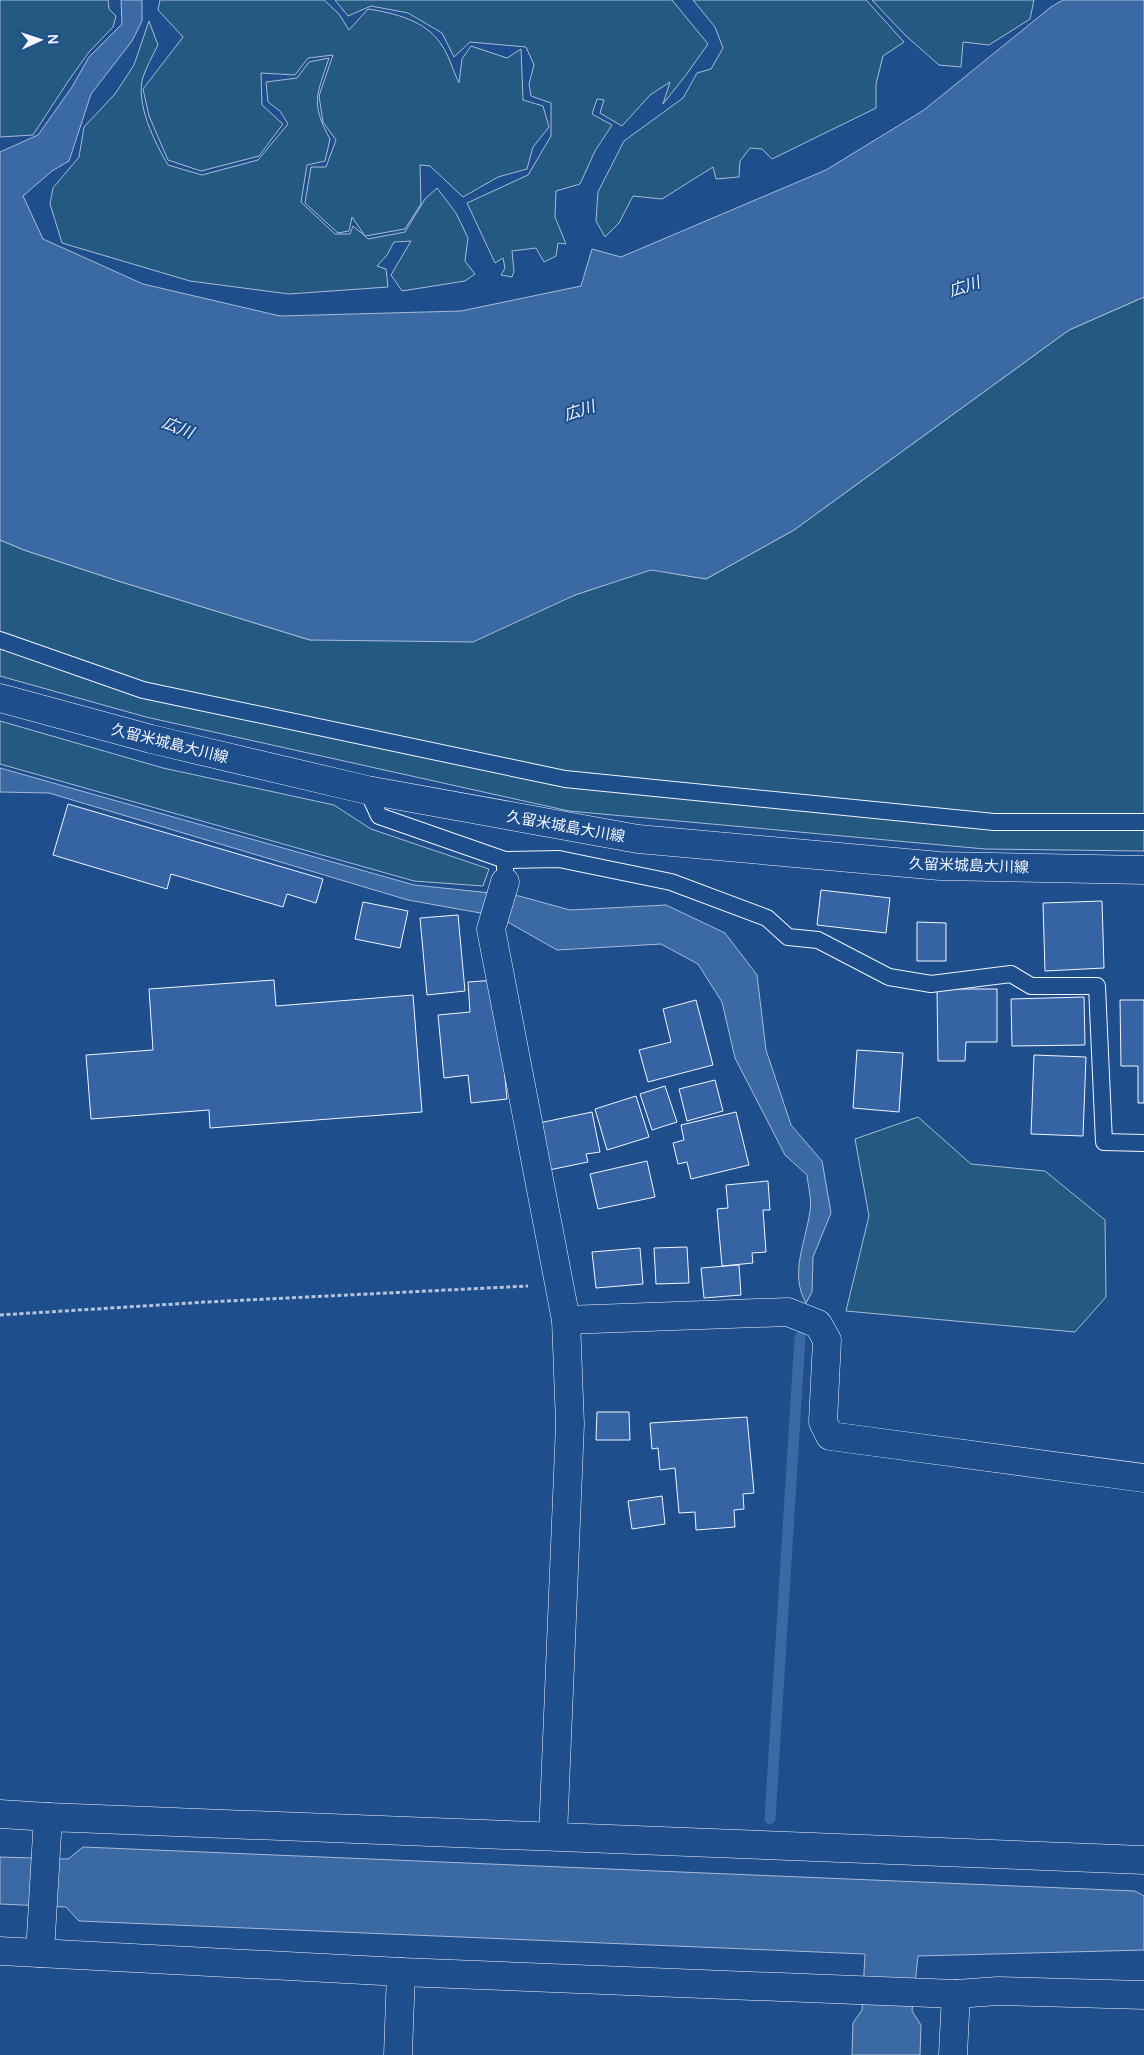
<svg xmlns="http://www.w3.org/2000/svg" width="1144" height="2055" font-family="Manrope,'Noto Sans JP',sans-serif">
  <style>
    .green { fill: #245a82; stroke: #a8bbd7 }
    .water { fill: #3b69a3; stroke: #a8bbd7 }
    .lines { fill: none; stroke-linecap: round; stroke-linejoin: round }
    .stream { stroke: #3b69a3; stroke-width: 11 }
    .building { fill: #3563a3; stroke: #f2f6ff }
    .lane-casing { stroke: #f2f6ff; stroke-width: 18 }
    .street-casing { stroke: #f2f6ff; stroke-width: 29 }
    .primary-casing { stroke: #f2f6ff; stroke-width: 29 }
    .path { stroke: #b3c4dc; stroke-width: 3; stroke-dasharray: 4 2.5; stroke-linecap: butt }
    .lane { stroke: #1f4e8c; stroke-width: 16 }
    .street { stroke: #1f4e8c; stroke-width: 28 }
    .primary { stroke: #1f4e8c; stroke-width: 28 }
    .labels { text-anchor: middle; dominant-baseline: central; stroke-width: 4; stroke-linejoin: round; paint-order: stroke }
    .street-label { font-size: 15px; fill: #f2f6ff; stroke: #1f4e8c }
    .water-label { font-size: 16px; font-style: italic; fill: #f2f6ff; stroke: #1f4e8c }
  </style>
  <rect width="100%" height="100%" fill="#1f4e8c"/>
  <g class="green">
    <polygon points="0,0 108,0 109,9 116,16 113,27 89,52 69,80 33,135 0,137"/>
    <path d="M160,0H324L339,14L349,30L368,9C394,13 425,20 441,44C449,55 453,71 459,83L462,59L471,46L507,58L521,49L523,100L543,106L549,127L533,147L527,169L498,177L463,197L430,166L420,165L421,204L405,229L365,236L368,239L405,232L425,199L437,188L456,213L468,238L465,261L475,274L465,281L402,291L391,275L411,241L394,242L387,255L377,266L386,269L388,287L289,294L190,281L62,243L50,204L53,188L79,157L84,127L115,94L134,65L149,21L158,45C153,55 147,66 143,77C135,103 155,143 168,165L202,175L258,160L288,124L280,111L268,102L266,82L297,78L309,62L329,58C317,95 310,102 330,139L325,161L307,165L301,202L335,234H350L353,226L365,236L352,217L349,231L338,233L305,203L311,167H326L336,140L323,122L319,96L333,55L308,58L295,75L261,73L262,105L283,124L259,156L201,171L168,160L149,116L143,89L183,37L158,10Z"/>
    <polygon points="335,0 672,0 708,44 686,75 663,104 670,82 650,95 622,126 600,113 604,100 597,99 592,114 612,125 595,151 580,184 556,191 555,217 566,244 558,243 556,256 544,262 536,248 512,251 514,271 512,277 501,275 505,268 503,258 495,263 467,203 528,175 551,136 551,103 531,96 529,84 534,65 526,47 470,42 454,57 442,33 408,13 371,6 348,16"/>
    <polygon points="693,0 866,0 904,42 883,56 876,84 876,108 772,159 762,149 750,148 740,161 739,177 716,179 713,167 662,199 633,196 619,223 605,237 596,221 598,192 624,141 683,98 697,73 711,69 723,48 715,27"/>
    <polygon points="872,0 1034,0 1030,19 989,45 963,42 961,67 939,65 905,35"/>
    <polygon points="1144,297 1144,851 985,849 569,811 146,717 0,676 0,540 24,550 115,580 310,640 575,595 651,569 706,579 794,530 1069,330"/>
    <polygon points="0,721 163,768 334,805 371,829 489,869 483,886 414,881 0,764"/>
    <polygon points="918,1117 971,1164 1045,1171 1105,1220 1106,1297 1075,1332 846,1311 869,1216 855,1139"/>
  </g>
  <g class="water">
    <polygon points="121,0 142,0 142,21 132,41 91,94 69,161 52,171 23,196 43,239 143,284 280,316 461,311 581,286 592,249 621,257 826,170 924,110 1051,7 1063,0 1144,0 1144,297 1069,330 794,530 706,579 651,570 575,595 473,642 310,640 115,580 24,550 0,540 0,152 38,135 72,87 89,57 122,24"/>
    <path d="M0,768L414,885L519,896L570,910L666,905L725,933L757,975L766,1050L791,1125L822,1161L831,1213L813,1257L812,1292L806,1303C789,1274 806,1241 810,1211C812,1200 808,1186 807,1175L785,1155L735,1058L722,1002L698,964L661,944L557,950L497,916L408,900L49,793L0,792Z"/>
    <polygon points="83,1847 1135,1891 1144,1896 1144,1950 918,1956 912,2011 921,2025 920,2055 852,2055 853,2023 862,2010 865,1954 79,1921 66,1907 0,1904 0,1857 68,1859"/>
  </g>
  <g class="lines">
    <polyline class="stream" points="770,1819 800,1337"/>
  </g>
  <g class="building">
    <polygon points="68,804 323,879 316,903 287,894 283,907 171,874 167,889 53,855"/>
    <polygon points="821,890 890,898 886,933 817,925"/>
    <polygon points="1102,901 1104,968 1045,971 1043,903"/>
    <polygon points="363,902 408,911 400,948 355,939"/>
    <polygon points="458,915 465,991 427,995 420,918"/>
    <polygon points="917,922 946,923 946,961 917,961"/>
    <polygon points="274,980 276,1006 413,995 422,1112 210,1128 209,1110 91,1119 86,1055 153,1050 149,989"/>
    <polygon points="496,980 507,1099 471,1103 468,1075 444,1078 438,1015 470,1012 468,982"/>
    <polygon points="937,989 997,989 997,1042 966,1042 965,1061 938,1061"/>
    <polygon points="1084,997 1085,1045 1012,1046 1011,999"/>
    <polygon points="696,1000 713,1065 648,1082 639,1050 671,1042 663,1009"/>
    <polygon points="1120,1000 1144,1000 1144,1103 1138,1103 1138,1066 1121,1066"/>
    <polygon points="857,1050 903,1053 899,1112 853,1108"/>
    <polygon points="1034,1055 1086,1057 1083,1136 1031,1134"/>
    <polygon points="715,1080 723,1111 687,1121 679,1089"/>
    <polygon points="665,1086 677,1122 652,1130 640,1094"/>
    <polygon points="636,1096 649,1137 607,1150 595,1109"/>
    <polygon points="592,1112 600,1152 586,1154 588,1162 549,1170 539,1123"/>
    <polygon points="736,1112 749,1165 691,1179 687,1162 678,1164 673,1143 684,1140 681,1125"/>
    <polygon points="647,1161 655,1197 598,1209 590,1174"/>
    <polygon points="768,1181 770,1210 763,1210 766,1252 752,1253 753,1263 722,1266 717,1209 728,1208 726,1185"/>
    <polygon points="687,1247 689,1283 656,1284 654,1248"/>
    <polygon points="640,1248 643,1284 596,1288 592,1252"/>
    <polygon points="739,1265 741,1295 704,1298 701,1268"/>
    <polygon points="597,1412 629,1412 630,1440 596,1440"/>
    <polygon points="747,1417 754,1493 743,1494 744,1509 734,1510 735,1527 696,1530 695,1512 679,1513 675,1468 660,1470 658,1448 652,1449 650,1423"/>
    <polygon points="662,1496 665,1524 632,1529 628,1501"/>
  </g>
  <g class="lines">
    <g class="lane-casing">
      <g id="lane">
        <polyline points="0,640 143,690 565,779 994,822 1144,822"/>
        <polyline points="367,790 379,816 505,860 505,870"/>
        <polyline points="505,860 559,859 671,882 767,918 788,937 818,940 889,977 931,984 1011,974 1031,986 1097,986 1104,1142 1144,1143"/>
      </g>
    </g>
    <g class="street-casing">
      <g id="street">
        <polyline points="505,882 491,929 566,1320 570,1424 553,1836"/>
        <polyline points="566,1320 788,1312 818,1324 827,1340 823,1422 830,1436 1144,1478"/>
        <polyline points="0,1814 48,1817"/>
        <polyline points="0,1951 401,1972 956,1994"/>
        <polyline points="40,1953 48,1817 1144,1860"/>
        <polyline points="398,2055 401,1972"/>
        <polyline points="953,2055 956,1994 998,1991 1144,1995"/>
      </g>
    </g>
    <g class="primary-casing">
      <polyline id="primary" points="0,698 151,739 367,790 638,839 940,866 1144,870"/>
    </g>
    <polyline class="path" points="0,1315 207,1302 528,1286"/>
    <use href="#lane" class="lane"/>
    <use href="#street" class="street"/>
    <use href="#primary" class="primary"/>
  </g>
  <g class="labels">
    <g class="street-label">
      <text transform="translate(170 743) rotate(14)">久留米城島大川線</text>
      <text transform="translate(566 826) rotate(10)">久留米城島大川線</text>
      <text transform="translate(969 865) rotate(2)">久留米城島大川線</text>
    </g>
    <g class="water-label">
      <text transform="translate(964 286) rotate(-18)">広川</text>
      <text transform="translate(579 410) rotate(-18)">広川</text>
      <text transform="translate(178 427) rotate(22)">広川</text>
    </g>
  </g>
  <g transform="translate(40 40) rotate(87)" stroke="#1f4e8c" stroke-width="4" paint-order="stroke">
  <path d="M0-4L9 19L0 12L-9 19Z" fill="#f2f6ff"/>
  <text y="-8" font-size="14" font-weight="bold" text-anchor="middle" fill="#f2f6ff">N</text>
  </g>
</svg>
